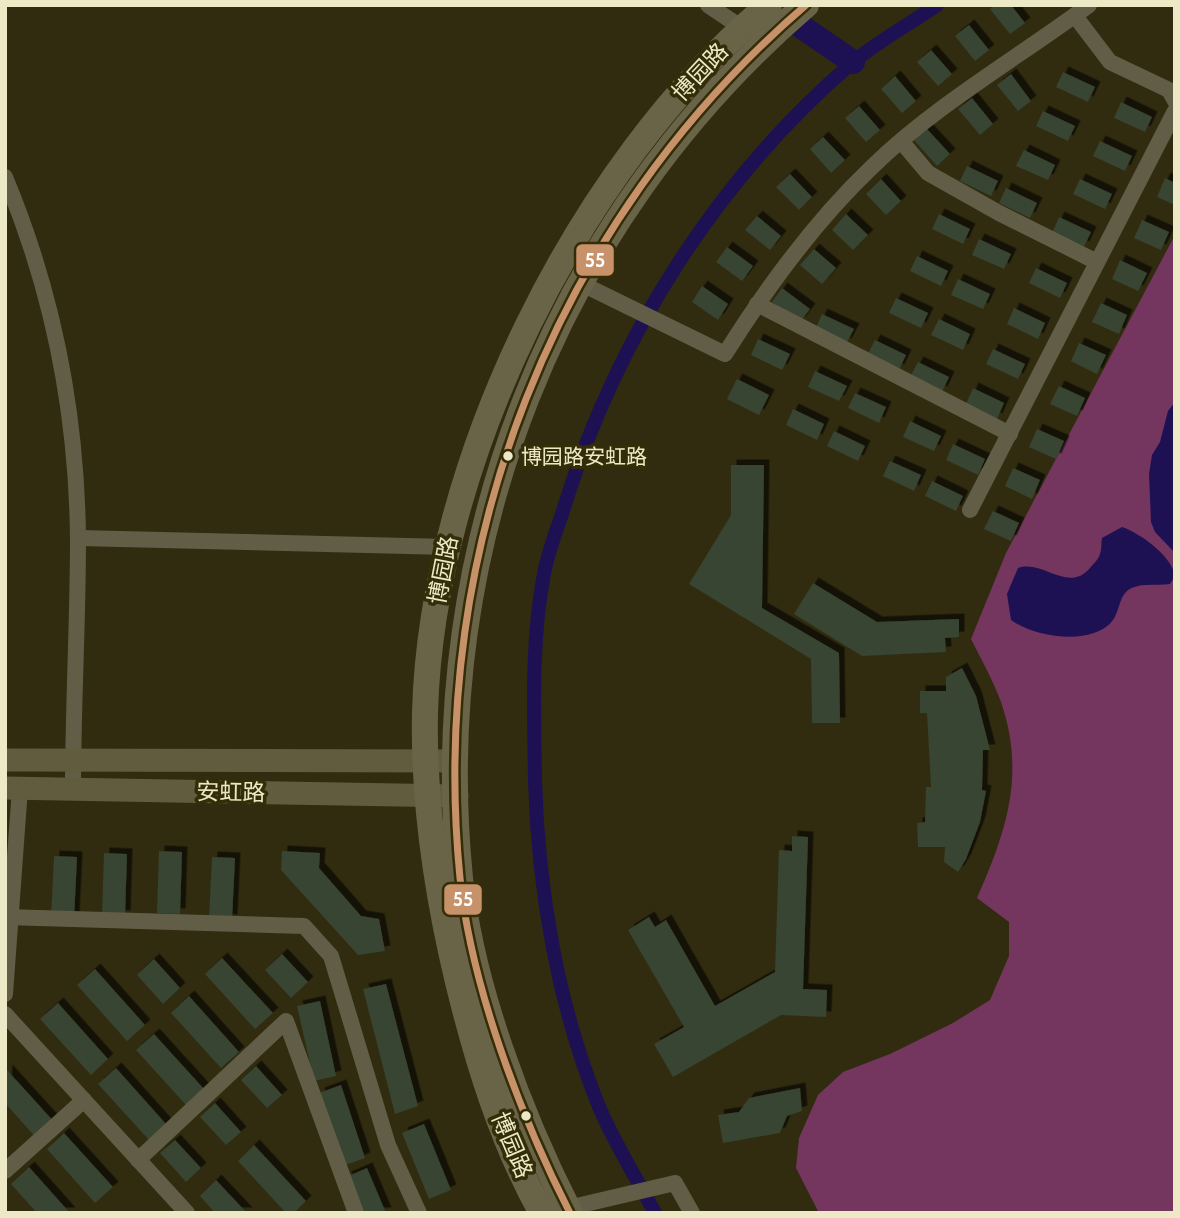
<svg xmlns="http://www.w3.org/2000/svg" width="1180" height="1218" font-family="Cabin,'Noto Sans SC',sans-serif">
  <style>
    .green { fill: #74365f }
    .water { fill: #1d1154 }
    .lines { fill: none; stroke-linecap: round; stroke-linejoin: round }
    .canal { stroke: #1d1154; stroke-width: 14 }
    .river { stroke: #1d1154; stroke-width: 24 }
    .building { fill: #384430; filter: url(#shadow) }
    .minor { stroke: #625d46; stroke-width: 16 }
    .secondary { stroke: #615c3e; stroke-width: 23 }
    .primary { stroke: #696448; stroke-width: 26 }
    .bus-1-casing { stroke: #332d08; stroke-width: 12 }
    .bus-1 { stroke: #c7916a; stroke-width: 7 }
    .bus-dot { fill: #ede8c6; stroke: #332d08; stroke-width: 2.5 }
    .labels { text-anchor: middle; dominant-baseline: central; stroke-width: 7; stroke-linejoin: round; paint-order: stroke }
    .bus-label { font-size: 21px; fill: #ede8c6; stroke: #332d08; text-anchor: start }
    .street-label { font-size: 23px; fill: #ede8c6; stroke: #332d08 }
    .line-badge { stroke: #332d08; stroke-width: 2.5 }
    .badge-label { font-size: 19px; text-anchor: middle; font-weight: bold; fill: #fff }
  </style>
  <defs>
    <filter id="shadow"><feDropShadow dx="5.5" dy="-5.5" stdDeviation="0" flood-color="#0009"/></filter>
  </defs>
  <rect width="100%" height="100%" fill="#312c0f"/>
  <path class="green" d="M1175,235V1213H819L796,1168L799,1138L818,1095L843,1072L890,1054L953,1023L990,1000L1009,956V922L977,898C1006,832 1026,775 1001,702C993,680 981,659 971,639L1006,553Z"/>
  <g class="water">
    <polygon points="1175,402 1175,553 1155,532 1151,522 1149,474 1152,455 1160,442 1168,411"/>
    <path d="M1122,527C1140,533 1172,556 1175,576L1170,584C1158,586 1137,582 1127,591C1119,598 1119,612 1113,620C1093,647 1034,637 1011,620L1007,594L1018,568C1043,559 1068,594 1090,568C1093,564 1099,559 1100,554C1102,549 1101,543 1102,538Z"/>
  </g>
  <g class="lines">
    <path class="canal" d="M655,1213C637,1179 615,1144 600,1109C558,1007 538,890 535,780C534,712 531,641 544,574C548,550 559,525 566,501C619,334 718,178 852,63C878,41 910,24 937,5"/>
    <polyline class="river" points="777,10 853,62"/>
  </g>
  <g class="building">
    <polygon points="995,5 1011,5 1025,23 1010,34 990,9"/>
    <polygon points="969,25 989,50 975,61 955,36"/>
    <polygon points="931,50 952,74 938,86 917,62"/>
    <polygon points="1063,72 1095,87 1088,102 1056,87"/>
    <polygon points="1011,74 1031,101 1018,111 997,85"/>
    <polygon points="895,76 916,101 902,113 881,89"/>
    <polygon points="972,98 993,124 980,135 958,109"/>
    <polygon points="1121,102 1152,117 1145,132 1114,118"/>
    <polygon points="859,106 880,130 866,142 845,118"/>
    <polygon points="1043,111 1075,126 1068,141 1036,126"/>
    <polygon points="927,129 950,154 937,166 914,140"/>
    <polygon points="823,137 845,160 831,173 810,149"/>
    <polygon points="1100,141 1132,156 1125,171 1093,156"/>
    <polygon points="1024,150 1055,165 1048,180 1016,166"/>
    <polygon points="967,166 998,181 991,196 960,181"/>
    <polygon points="790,174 812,197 799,210 776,187"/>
    <polygon points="1165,178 1175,183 1175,205 1157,197"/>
    <polygon points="881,179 901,201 886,215 866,194"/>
    <polygon points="1080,179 1112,194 1105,209 1073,194"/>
    <polygon points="1006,188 1037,203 1030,218 999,203"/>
    <polygon points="846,214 868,235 853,250 832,230"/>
    <polygon points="939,214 970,229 963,244 932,229"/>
    <polygon points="757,216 781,236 770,250 745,230"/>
    <polygon points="1059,217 1091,232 1084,247 1052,233"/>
    <polygon points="1142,220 1169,232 1161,250 1134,238"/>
    <polygon points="979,239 1011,254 1004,269 972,255"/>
    <polygon points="727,247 753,266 742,281 716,262"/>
    <polygon points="814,249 836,268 822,284 800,265"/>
    <polygon points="917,256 948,271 941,286 910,271"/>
    <polygon points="1120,260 1147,273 1138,291 1112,279"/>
    <polygon points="1036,268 1067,283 1060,298 1029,283"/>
    <polygon points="958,279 990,294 983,309 951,295"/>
    <polygon points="702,286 728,304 718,320 692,302"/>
    <polygon points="782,288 810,309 800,322 772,302"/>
    <polygon points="896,298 928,313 921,328 889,313"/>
    <polygon points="1101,303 1127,315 1119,334 1092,322"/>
    <polygon points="1014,308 1045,323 1038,339 1007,324"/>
    <polygon points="822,314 854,329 846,344 815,330"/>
    <polygon points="939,319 970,334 963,350 931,335"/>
    <polygon points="758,339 790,354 782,370 751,355"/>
    <polygon points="875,340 906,355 899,370 867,356"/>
    <polygon points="1079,343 1106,355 1097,374 1071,361"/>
    <polygon points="993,349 1025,364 1018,379 986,364"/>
    <polygon points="918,362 949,377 942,392 910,377"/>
    <polygon points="815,371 847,386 839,401 808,387"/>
    <polygon points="737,379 769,395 759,415 727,399"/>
    <polygon points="1059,386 1085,398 1077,416 1050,404"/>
    <polygon points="973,388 1004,403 997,419 966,404"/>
    <polygon points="855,393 886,407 879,423 848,408"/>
    <polygon points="793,409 824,424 817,440 786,425"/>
    <polygon points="910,421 941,436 934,451 903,437"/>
    <polygon points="1037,429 1064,441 1056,459 1029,447"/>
    <polygon points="834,431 865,446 858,461 827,446"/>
    <polygon points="953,444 985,459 978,475 946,460"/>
    <polygon points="890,461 921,475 914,491 883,476"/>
    <polygon points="731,465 764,465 762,608 839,653 840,723 812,723 811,659 689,584 731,515"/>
    <polygon points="1013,468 1040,480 1032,499 1005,486"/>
    <polygon points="932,481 963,496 956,511 925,496"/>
    <polygon points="993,511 1019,523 1011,541 984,529"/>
    <polygon points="813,583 877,622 959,619 959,637 945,638 946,652 862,656 794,614"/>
    <polygon points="962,668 976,696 990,750 983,750 982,790 986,791 980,822 966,859 958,872 944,862 945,847 918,847 917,823 925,822 926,787 931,787 927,713 920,713 920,691 946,691 946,677"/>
    <polygon points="792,836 808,837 803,989 827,990 826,1017 781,1015 673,1077 654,1044 684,1027 628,930 649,917 655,927 666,920 715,1006 775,972 779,850 792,851"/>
    <polygon points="159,851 182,852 180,914 157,913"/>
    <polygon points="282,851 320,853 319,868 361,916 379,919 385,951 358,955 281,870"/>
    <polygon points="104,853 127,854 125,916 102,915"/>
    <polygon points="54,856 77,857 74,919 51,918"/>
    <polygon points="212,857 235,858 232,920 209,919"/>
    <polygon points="282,954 308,982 291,998 265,970"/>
    <polygon points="222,958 273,1013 255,1029 205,974"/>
    <polygon points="154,959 180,988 163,1004 137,975"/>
    <polygon points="95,969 145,1025 127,1041 77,985"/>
    <polygon points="386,984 418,1106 395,1114 363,989"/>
    <polygon points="189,996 239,1052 221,1068 171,1013"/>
    <polygon points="320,1001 336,1076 314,1081 297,1006"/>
    <polygon points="58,1003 108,1059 91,1075 40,1019"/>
    <polygon points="154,1034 204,1089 186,1105 136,1050"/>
    <polygon points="256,1066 282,1095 267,1108 241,1080"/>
    <polygon points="116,1068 166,1124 149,1140 98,1084"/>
    <polygon points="7,1070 56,1124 38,1140 5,1103"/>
    <polygon points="341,1085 365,1158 343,1166 319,1093"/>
    <polygon points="800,1088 802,1111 787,1116 780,1133 723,1143 718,1115 739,1112 749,1098"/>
    <polygon points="215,1103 241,1132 226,1145 200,1117"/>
    <polygon points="424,1124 451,1190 429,1199 402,1133"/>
    <polygon points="64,1133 113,1187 95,1203 47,1149"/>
    <polygon points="175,1140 201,1168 186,1182 160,1153"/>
    <polygon points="254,1145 306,1201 294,1213 286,1213 238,1161"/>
    <polygon points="29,1167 70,1213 37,1213 11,1184"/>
    <polygon points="367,1168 386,1213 361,1213 346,1177"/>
    <polygon points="216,1180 247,1213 215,1213 200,1196"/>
  </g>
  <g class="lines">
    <g class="minor">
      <polyline points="708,5 742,28"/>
      <polyline points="1075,16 1110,62 1169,90 1175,101"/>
      <polyline points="901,141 928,173 999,213 1097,262"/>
      <path d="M5,177C53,292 77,415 78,540C78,623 73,706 73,789"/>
      <path d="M580,283L725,354C767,287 814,222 872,167C934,106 1019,57 1089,5"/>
      <polyline points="757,304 1010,434"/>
      <polyline points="970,510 1175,111"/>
      <polyline points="78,538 448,547"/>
      <polyline points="5,917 304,926 331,956 388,1145 419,1213"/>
      <polyline points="5,994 20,788"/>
      <polyline points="5,1014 187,1213"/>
      <polyline points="138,1160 286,1021 356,1213"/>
      <polyline points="5,1171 84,1100"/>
      <polyline points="568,1208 675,1183 692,1213"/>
    </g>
    <g class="secondary">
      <polyline points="5,760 455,761"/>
      <polyline points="5,788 457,796"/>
    </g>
    <g class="primary">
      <path d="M542,1213C502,1142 477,1060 458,982C437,894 423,803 425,712C432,463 578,165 769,5"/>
      <path d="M570,1213C521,1117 471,986 460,878C427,548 554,221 806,5"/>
    </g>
    <g class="bus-1-casing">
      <path id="bus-1" d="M570,1213C521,1117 471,986 460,878C427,548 554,221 806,5"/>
    </g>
    <use href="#bus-1" class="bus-1"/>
  </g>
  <g class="bus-dot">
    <circle cx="508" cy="456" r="6"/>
    <circle cx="526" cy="1116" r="6"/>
  </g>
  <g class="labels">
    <g class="bus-label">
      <text x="521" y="456">博园路安虹路</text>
    </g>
    <g class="street-label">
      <text transform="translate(700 72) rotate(-47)">博园路</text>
      <text transform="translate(443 570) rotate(-79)">博园路</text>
      <text transform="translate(231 792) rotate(1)">安虹路</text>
      <text transform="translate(512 1145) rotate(67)">博园路</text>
    </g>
  </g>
  <g class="line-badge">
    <rect x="575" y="243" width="40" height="34" rx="7" fill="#c7916a"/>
    <rect x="443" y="883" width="40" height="33" rx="7" fill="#c7916a"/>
  </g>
  <g class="badge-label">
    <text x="595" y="267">55</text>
    <text x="463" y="906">55</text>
  </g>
  <rect width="1180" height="1218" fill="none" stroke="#ede8c6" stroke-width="14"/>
</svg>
